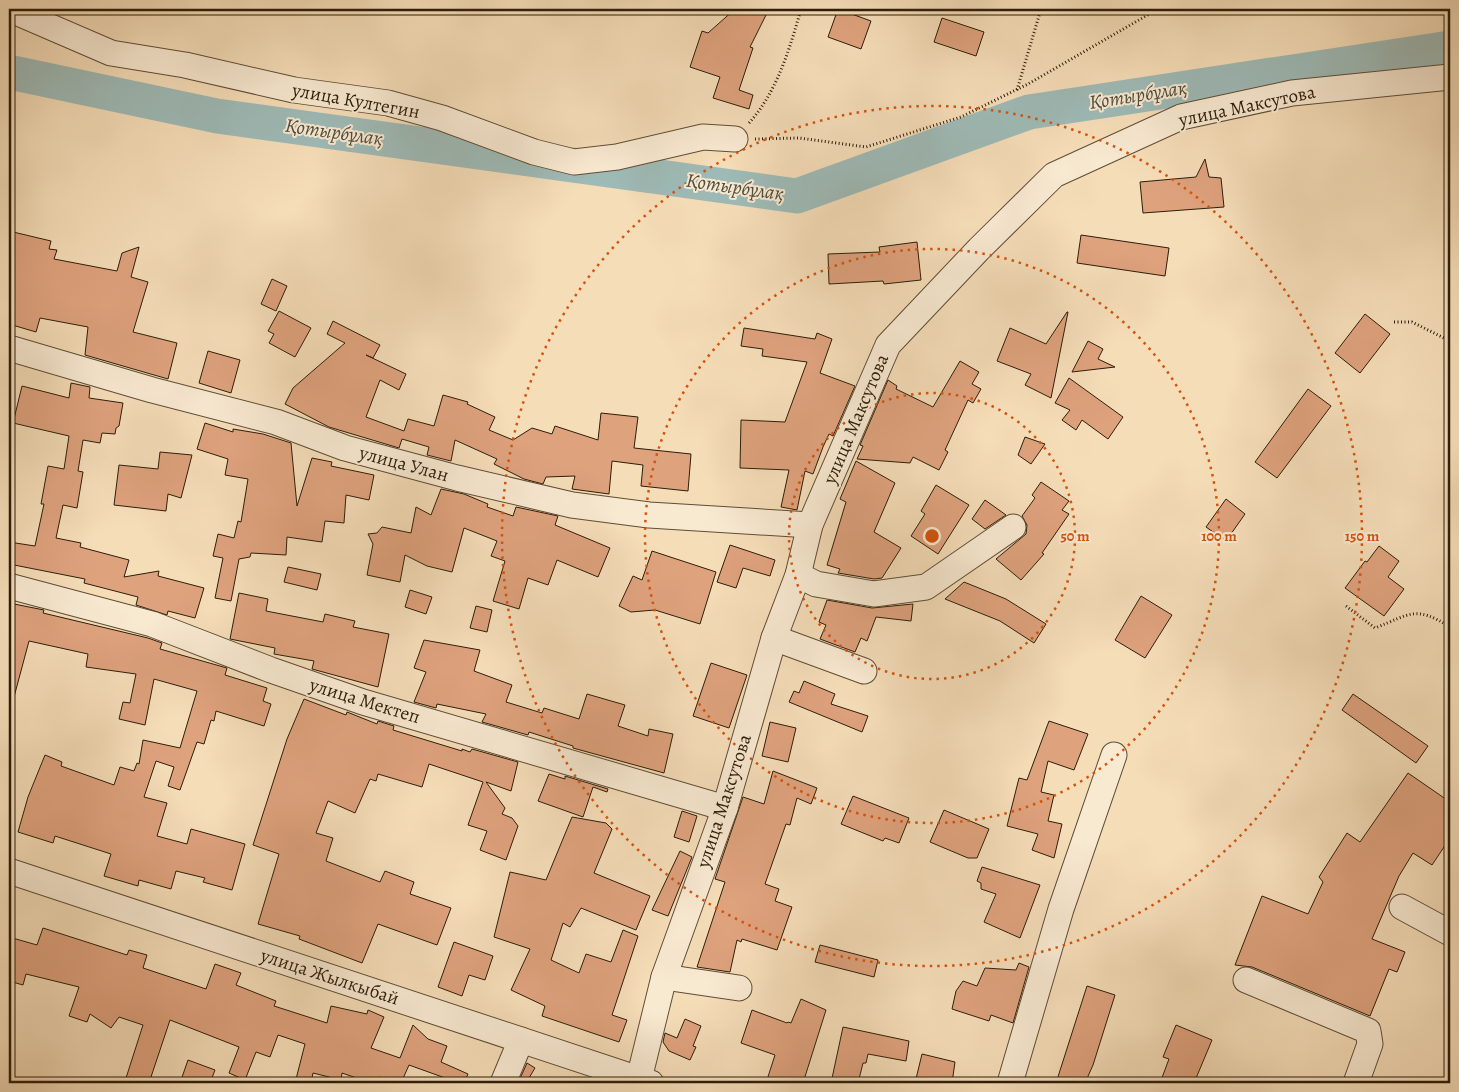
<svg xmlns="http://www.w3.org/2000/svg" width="1459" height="1092" font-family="Alegreya,serif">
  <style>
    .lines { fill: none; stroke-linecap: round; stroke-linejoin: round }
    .river { stroke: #9ebab6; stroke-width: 35 }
    .building { fill: #dea27d; stroke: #2d1d0a }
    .minor-casing { stroke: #5f4d36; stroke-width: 27 }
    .path { stroke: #2d1d0a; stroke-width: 3; stroke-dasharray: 1 2.5; stroke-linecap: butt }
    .minor { stroke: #f8e9d1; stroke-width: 25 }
    .ring { fill: none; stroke: #d5530c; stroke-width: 2.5; stroke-dasharray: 2.5 5 }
    .labels { text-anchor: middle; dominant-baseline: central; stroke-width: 4; stroke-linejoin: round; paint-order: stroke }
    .street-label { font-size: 19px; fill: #2d1d0a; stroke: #f8e9d1 }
    .water-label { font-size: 20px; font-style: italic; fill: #4f4c3e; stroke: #f8e9d1 }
    .centre { fill: #d5530c; stroke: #f8e9d1; stroke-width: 2.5 }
    .ring-label { font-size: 15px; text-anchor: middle; font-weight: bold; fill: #d5530c; stroke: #f8e9d1; stroke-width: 4; stroke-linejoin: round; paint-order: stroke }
  </style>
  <rect width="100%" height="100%" fill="#f5ddb8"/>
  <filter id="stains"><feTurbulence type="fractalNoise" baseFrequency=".004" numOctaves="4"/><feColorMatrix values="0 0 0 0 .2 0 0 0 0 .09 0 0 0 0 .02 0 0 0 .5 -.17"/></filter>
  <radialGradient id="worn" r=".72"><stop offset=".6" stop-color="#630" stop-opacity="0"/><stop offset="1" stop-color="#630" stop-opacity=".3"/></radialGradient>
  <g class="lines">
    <polyline class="river" points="9,72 217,116 797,196 1029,112 1450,48"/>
  </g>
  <g class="building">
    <polygon points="735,9 769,9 750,47 753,48 739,90 753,95 749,109 713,98 720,77 690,67 702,31 708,33"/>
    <polygon points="838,9 871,21 861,49 828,37"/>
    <polygon points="942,18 984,32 976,56 934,42"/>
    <polygon points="1205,159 1209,177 1221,178 1224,207 1143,213 1140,182 1196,177"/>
    <polygon points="9,231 51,241 49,249 57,250 54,259 117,271 122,253 139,247 131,277 148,282 133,332 177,343 168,379 85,355 88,327 40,318 36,332 9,324"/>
    <polygon points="1081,235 1169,248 1165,276 1077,263"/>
    <polygon points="917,242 921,280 884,284 883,281 829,284 828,254 880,252 879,247"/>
    <polygon points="272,279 287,286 276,311 261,304"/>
    <polygon points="279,311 311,328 295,357 269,343 274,334 268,331"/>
    <polygon points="1067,312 1068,312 1051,398 1025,385 1031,374 997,361 1010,328 1046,344"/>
    <polygon points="1365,314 1390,334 1360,373 1335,353"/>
    <polygon points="333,321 380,345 373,358 366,355 406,374 399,390 380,380 366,417 404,431 408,419 434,426 443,395 468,402 467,404 495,417 489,430 513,440 532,428 552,434 555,426 598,440 601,413 638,417 634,448 691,454 688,491 641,486 643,465 612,461 609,494 572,489 575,476 546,477 543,484 524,479 494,464 497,459 455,440 451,461 427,455 429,447 402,439 399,448 329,427 285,404 293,388 345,343 327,334"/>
    <polygon points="744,328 815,339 817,333 832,339 820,373 855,386 833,436 829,434 823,447 813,474 805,471 797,510 781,507 789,470 740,468 741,420 785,422 807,362 762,356 763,349 741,346"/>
    <polygon points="1088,341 1103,349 1098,359 1115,367 1072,372"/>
    <polygon points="208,351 240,360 231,393 199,383"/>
    <polygon points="960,361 979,372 972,384 981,389 973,403 968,400 945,450 948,452 939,470 913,457 910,463 857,459 863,446 860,445 888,380 897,386 896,389 933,407"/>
    <polygon points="1069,378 1123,417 1108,439 1082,420 1076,430 1062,420 1070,410 1055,403"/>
    <polygon points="71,383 90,387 89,398 123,403 119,426 116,428 115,434 102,433 100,443 83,440 78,471 83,472 77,508 63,505 56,538 81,543 80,547 129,560 124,577 159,571 158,576 204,588 195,618 168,611 167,615 136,605 138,597 84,583 85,579 9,564 9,542 35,546 44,504 41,504 48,466 64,469 69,436 13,423 22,386 69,398"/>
    <polygon points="1308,389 1331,406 1277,478 1255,462"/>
    <polygon points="205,423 233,432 233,429 263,434 291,443 297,506 312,458 332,462 331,466 374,475 369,500 346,495 344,523 325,521 322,542 287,537 286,555 251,553 250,557 239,559 231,601 215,598 223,558 213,556 218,534 234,538 238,521 241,522 248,479 225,475 228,459 197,449"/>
    <polygon points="1025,437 1045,444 1031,464 1018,455"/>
    <polygon points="160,452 192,455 181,498 168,494 166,511 114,505 119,465 158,469"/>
    <polygon points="856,461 895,483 874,532 901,548 882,578 874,579 838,573 840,569 827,565 846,502 840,499"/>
    <polygon points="1041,482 1069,501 1062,510 1069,514 1042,553 1044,554 1021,580 996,559 1026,534 1027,525 1022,516 1035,498 1032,495"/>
    <polygon points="936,485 969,505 938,554 911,536 925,514 921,511"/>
    <polygon points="441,489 464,494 488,504 487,507 513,516 516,507 558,516 555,525 610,548 598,577 557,560 548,585 528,578 519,609 493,601 505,561 491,556 497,541 464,528 452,572 427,566 405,555 400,582 367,575 373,544 368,534 377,533 382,527 411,533 416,507 431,515"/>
    <polygon points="1226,499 1245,514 1226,541 1206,527"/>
    <polygon points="985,500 1006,515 985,529 972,519"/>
    <polygon points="730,545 775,560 770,576 743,568 736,588 717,582"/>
    <polygon points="1379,546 1399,561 1388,577 1404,589 1384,616 1345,588 1365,561 1367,562"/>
    <polygon points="652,551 716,572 700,624 655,610 631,612 619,606 633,576 642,580"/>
    <polygon points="288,567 321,574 317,590 284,582"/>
    <polygon points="964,582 1006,599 1046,624 1034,643 1000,621 945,599"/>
    <polygon points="410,590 432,597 426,614 405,607"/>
    <polygon points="239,593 268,599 266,611 323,622 325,614 355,621 353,627 389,634 378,687 312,669 314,661 274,654 275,648 230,639"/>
    <polygon points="1141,596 1172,615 1145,658 1115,640"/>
    <polygon points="827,600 872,608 913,604 911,621 876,617 867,641 861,638 855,652 820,639 826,625 819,622"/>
    <polygon points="9,603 44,610 43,613 148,638 162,643 160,649 227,668 225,675 267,688 263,701 271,704 264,726 216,711 214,721 211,720 204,744 197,742 180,790 168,786 174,767 156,761 144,797 167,803 157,836 187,844 191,829 245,844 232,890 203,882 205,878 176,871 171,889 139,880 138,886 104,876 111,854 55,836 53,843 18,832 28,797 45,755 62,762 61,766 114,785 120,767 134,771 137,763 139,764 143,740 180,748 197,691 154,679 145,725 119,719 123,702 130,703 136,674 86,667 88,654 29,641 14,697 9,696"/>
    <polygon points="476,606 492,610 487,632 470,628"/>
    <polygon points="424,640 480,650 474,671 512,685 506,702 542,713 544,708 579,719 587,694 625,705 618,726 648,736 649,729 673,734 664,773 573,748 573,746 529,732 528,735 482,722 486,714 437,704 436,708 414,702 426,672 414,668"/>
    <polygon points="711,663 747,675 729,728 693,716"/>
    <polygon points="804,681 835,694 831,704 868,716 862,732 789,702 794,691 799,693"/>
    <polygon points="1353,694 1428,746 1416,763 1342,710"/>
    <polygon points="304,699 346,715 347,712 377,724 378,721 394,726 393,730 462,751 462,749 470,752 472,749 518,762 511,791 486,782 505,808 502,814 512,818 518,826 506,860 480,850 487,831 468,825 483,782 429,764 422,787 378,774 376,781 370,779 355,813 328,801 316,833 333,838 326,861 380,882 385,871 414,882 410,894 451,908 437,945 378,924 362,963 299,939 300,936 258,924 279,854 253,845 287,739"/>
    <polygon points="1049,721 1088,734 1074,770 1048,761 1041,792 1054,795 1048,821 1062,824 1054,858 1032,850 1038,834 1007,826 1019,778 1027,780"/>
    <polygon points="770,722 796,728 788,762 762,756"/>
    <polygon points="773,771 817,788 811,804 797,798 790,825 786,824 765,884 779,889 775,901 792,907 777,950 742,939 741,942 737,940 730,972 697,967 725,882 715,879 743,797 764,804"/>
    <polygon points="1408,773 1450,802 1450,838 1432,865 1413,853 1399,876 1372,939 1405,952 1397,972 1389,969 1370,1016 1252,967 1235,965 1262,896 1308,914 1323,882 1319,877 1347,833 1360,842"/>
    <polygon points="549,774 565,779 565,776 608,789 607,792 593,787 583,817 538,801"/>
    <polygon points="853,796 909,818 899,843 885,838 883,841 841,824"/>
    <polygon points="944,810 989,829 977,858 968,858 930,842"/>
    <polygon points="682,811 697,816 689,842 674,837"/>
    <polygon points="572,817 606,823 612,829 594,873 650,896 636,930 581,908 570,927 563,923 551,960 579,973 586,954 611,962 623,930 638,936 612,1015 627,1020 619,1042 542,1016 545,1006 511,990 530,949 494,937 510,872 546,880"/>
    <polygon points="680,851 692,857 668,916 652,910"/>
    <polygon points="982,867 1040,885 1020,938 984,922 996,894 981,889 981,883 977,881"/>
    <polygon points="43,928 127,955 129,950 147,955 143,968 206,989 215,964 241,973 236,985 276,1001 274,1006 327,1023 331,1006 367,1014 368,1010 384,1017 371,1048 400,1058 413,1025 428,1039 447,1046 441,1062 468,1074 464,1083 459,1083 409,1065 401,1083 394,1083 379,1077 377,1083 371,1083 342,1073 341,1080 313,1073 311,1083 295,1083 305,1044 278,1035 270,1057 256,1052 245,1080 229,1073 239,1047 170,1020 149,1083 126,1078 143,1025 119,1017 111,1028 90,1014 87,1022 69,1016 79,987 26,974 23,985 9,981 9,937 37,945"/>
    <polygon points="454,942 493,956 485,980 469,975 462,996 438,987"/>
    <polygon points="820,945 878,960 874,977 815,962"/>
    <polygon points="1019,963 1029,967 1013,1023 991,1015 989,1021 952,1009 956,991 963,981 977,986 985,968 1016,970"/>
    <polygon points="1087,986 1115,995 1093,1065 1085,1083 1056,1083"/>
    <polygon points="801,999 826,1010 803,1083 766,1083 775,1055 741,1043 752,1010 787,1023 788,1022 791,1023"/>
    <polygon points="685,1019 701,1026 693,1046 696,1047 690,1060 669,1051 663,1042 665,1033 677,1038"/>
    <polygon points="1176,1025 1212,1040 1194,1083 1160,1083 1169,1059 1163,1057"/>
    <polygon points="843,1027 909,1041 906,1061 868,1054 866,1063 863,1063 858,1083 831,1083"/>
    <polygon points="922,1054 955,1062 952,1083 915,1083"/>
    <polygon points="188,1060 215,1070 210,1083 180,1083"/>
    <polygon points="527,1063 535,1068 526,1083 518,1083"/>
  </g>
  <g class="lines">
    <g class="minor-casing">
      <g id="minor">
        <polyline points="9,9 111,53 185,65 294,90 388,103 442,118 534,152 574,162 617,157 703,137 735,139"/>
        <polyline points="9,348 152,390 276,422 345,448 457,478 572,505 649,515 810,525"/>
        <polyline points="798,575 816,584 874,594 926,587 1013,527"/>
        <polyline points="9,586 152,624 271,670 363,702 725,808"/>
        <polyline points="774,638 864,671"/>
        <polyline points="9,871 651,1083"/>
        <polyline points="1402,907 1450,933"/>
        <polyline points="664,977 739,988"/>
        <polyline points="1246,980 1368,1031 1370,1044 1356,1083"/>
        <polyline points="503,1083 521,1040"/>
        <polyline points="638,1083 664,977 725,808 774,638 798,575 810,525 888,345 979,249 1054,175 1181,117 1292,93 1450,77"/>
        <polyline points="1010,1083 1061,909 1114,755"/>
      </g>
    </g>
    <g class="path">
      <polyline points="1017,90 1041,9"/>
      <path d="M749,123C777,92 790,48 801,9"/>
      <polyline points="755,139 799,138 866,147 961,117 1028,84 1158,9"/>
      <polyline points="1394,322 1412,322 1450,341"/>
      <path d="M1346,606L1375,628C1411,614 1415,605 1450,627"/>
    </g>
    <use href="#minor" class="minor"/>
  </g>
  <g class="ring">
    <circle cx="932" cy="536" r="143"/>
    <circle cx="932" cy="536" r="287"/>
    <circle cx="932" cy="536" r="430"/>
  </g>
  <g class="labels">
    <g class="street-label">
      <text transform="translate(356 101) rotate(10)">улица Култегин</text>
      <text transform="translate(1247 106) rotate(-12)">улица Максутова</text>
      <text transform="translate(856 419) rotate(-67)">улица Максутова</text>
      <text transform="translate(404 464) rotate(15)">улица Улан</text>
      <text transform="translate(365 701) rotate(17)">улица Мектеп</text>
      <text transform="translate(724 801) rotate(-72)">улица Максутова</text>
      <text transform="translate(330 977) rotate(18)">улица Жылкыбай</text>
    </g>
    <g class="water-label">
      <text transform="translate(1138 95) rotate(-9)">Қотырбұлақ</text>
      <text transform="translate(334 132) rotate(8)">Қотырбұлақ</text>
      <text transform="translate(735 187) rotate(8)">Қотырбұлақ</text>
    </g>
  </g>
  <circle cx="932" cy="536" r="8" class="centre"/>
  <g class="ring-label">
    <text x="1075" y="541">50 m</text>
    <text x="1219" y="541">100 m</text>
    <text x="1362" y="541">150 m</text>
  </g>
  <rect width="1459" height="1092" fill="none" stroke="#f5ddb8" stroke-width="30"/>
  <rect x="10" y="10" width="1439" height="1072" fill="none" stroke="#2d1d0a" stroke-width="2.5"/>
  <rect x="15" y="15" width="1429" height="1062" fill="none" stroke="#2d1d0a"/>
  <rect width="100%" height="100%" filter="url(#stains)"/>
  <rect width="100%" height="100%" fill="url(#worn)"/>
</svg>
